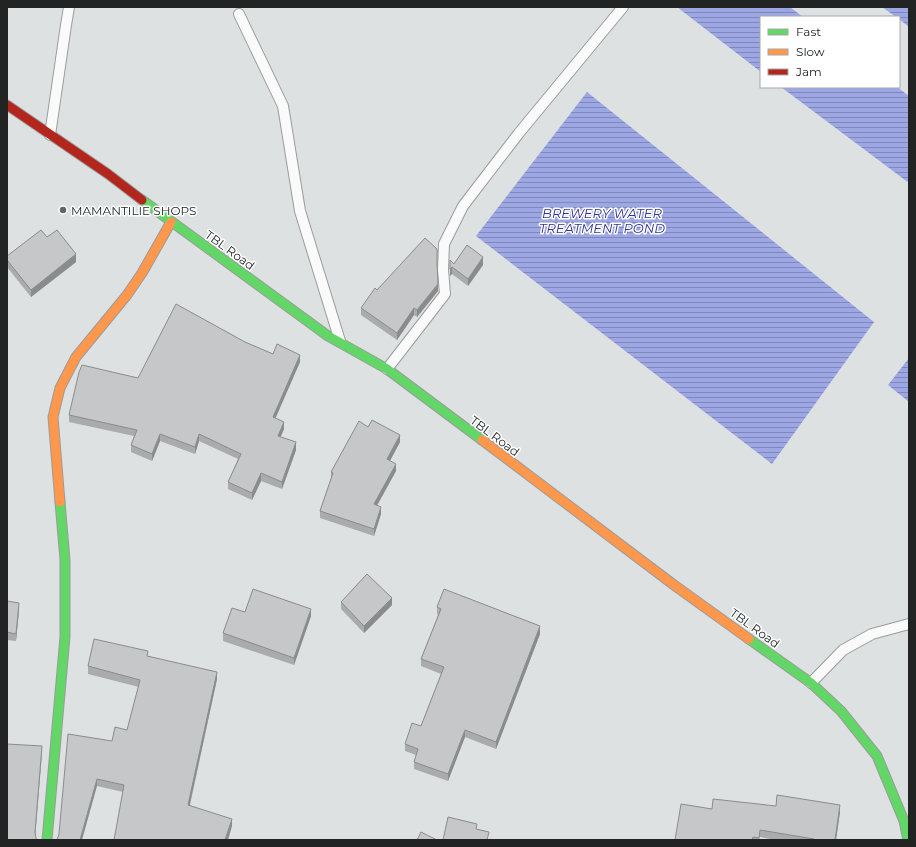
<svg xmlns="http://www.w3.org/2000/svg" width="916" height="847" font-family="Montserrat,sans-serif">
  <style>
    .water { fill: url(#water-rules) }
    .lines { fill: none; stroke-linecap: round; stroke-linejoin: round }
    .lane-casing { stroke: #9a9c9c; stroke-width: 12 }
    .fast-casing { stroke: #9a9c9c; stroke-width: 11 }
    .slow-casing { stroke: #9a9c9c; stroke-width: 11 }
    .jam-casing { stroke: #9a9c9c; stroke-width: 11 }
    .lane { stroke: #fafafb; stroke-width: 10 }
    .fast { stroke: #63d668; stroke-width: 9 }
    .slow { stroke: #ff974d; stroke-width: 9 }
    .jam { stroke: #b3261e; stroke-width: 9 }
    .wall { fill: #a9abac }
    .shaded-wall { fill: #8a8b8c }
    .building { fill: #c5c7c8; stroke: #8a8b8c }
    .poi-dot { fill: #646666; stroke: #fff; stroke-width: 1.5 }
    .labels { text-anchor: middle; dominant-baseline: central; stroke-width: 3; stroke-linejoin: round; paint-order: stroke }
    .poi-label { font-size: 12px; fill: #222424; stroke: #fff; text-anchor: start }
    .street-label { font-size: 12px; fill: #222424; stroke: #fff }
    .water-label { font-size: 13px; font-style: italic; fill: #2f3194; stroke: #fff }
  </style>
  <defs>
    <pattern id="water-rules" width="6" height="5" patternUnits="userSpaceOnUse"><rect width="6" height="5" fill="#9ca7e4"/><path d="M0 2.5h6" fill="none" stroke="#7f88b9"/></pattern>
  </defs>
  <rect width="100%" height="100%" fill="#dee1e2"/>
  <g class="water">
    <polygon points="677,7 790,7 803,17 761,17 761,72"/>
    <polygon points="882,7 909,7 909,27 899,19 899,17 896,17"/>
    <polygon points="781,87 897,87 909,96 909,183"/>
    <polygon points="587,92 874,322 772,464 476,236"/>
    <polygon points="909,358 909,402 888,385"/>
  </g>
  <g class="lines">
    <g class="lane-casing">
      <g id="lane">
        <polyline points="239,14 283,106 300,211 340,341"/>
        <polyline points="50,135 66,25 69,7"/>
        <polyline points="387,369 445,294 443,270 444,244 463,206 519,133 623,7"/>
        <polyline points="811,683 843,650 872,634 909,624"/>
      </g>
    </g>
    <g class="fast-casing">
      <g id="fast">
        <polyline points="142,200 328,336 387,369 482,440"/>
        <polyline points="749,639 811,683 841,711 877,756 904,821 908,840"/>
        <polyline points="47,840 65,637 65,560 60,502"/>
      </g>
    </g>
    <g class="slow-casing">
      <g id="slow">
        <polyline points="482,440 674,585 749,639"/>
        <polyline points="60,502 53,417 60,388 76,357 127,295 142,273 171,222"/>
      </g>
    </g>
    <g class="jam-casing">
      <polyline id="jam" points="7,105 108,174 142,200"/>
    </g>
    <use href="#lane" class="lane"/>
    <use href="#fast" class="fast"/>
    <use href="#slow" class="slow"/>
    <use href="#jam" class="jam"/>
  </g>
  <g class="wall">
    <polygon points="47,237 76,262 31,297 7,267 7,256"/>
    <polygon points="450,260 454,264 483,265 468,286 452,274 450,276"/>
    <polygon points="437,266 438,291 417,317 414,315 397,340 361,315 361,308 377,290"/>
    <polygon points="245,342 273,354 300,362 275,418 284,429 280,437 296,450 282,489 261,481 252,500 228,489 228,482 238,459 199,441 195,454 160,441 152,461 131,452 131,445 134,436 69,422 69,415 138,378"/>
    <polygon points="368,427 400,442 390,461 396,471 377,505 381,514 374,536 320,518 320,511 331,478 331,472"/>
    <polygon points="7,601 19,610 16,641 7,640"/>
    <polygon points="341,602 392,605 364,633 341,609"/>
    <polygon points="437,607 540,634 496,749 465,737 448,781 414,769 414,762 416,755 405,751 405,744 421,726 441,674 421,666 421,659 438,615 437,614"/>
    <polygon points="245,612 311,616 294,665 223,641 223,633"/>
    <polygon points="148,656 217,679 190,805 232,826 123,792 97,786 57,840 112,741 127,730 139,687 88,674 88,666"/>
    <polygon points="776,806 840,812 836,840 776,840 760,837 759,840 675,840 712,809"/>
  </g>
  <g class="shaded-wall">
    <polygon points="76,254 76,262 31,297 31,290"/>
    <polygon points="483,257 483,265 468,286 468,279"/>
    <polygon points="452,267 452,274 450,276 450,269"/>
    <polygon points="438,284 438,291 417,317 417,310"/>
    <polygon points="414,308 414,315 397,340 397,333"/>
    <polygon points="300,355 300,362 273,424 273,417"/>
    <polygon points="284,422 284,429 278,443 278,436"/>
    <polygon points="160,434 160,441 152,461 152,454"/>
    <polygon points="199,434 199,441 195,454 195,447"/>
    <polygon points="400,435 400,442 387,466 387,459"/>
    <polygon points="296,442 296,450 282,489 282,482"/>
    <polygon points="396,464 396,471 374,511 374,504"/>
    <polygon points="261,473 261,481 252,500 252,493"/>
    <polygon points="381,507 381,514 374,536 374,529"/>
    <polygon points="392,598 392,605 364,633 364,626"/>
    <polygon points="19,603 19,610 16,641 16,634"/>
    <polygon points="311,609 311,616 294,665 294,658"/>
    <polygon points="540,626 540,634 496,749 496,742"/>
    <polygon points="217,672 217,679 188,812 188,805"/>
    <polygon points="465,730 465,737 448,781 448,774"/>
    <polygon points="42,746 42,753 35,839 35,832"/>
    <polygon points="97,779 97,786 82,840 80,840"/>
    <polygon points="840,805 840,812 836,840 835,840"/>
    <polygon points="232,819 232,826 228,840 225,840"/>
  </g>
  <g class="building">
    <polygon points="41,230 47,237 57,230 76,254 31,290 7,260 7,256"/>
    <polygon points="425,238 437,249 437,263 438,284 417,310 414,308 397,333 361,308 375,288 377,290"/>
    <polygon points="467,245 483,257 468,279 452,267 450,269 450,260 454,264"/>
    <polygon points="176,304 245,342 273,354 277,344 300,355 273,417 284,422 278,436 296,442 282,482 261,473 252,493 228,482 241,454 199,434 195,447 160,434 152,454 131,445 137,430 69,415 79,372 82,365 138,378"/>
    <polygon points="372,420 400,435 387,459 396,464 374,504 381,507 374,529 320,511 333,473 331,472 359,421 368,427"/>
    <polygon points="367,574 392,598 364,626 341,602"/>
    <polygon points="253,589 311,609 294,658 223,633 232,608 245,612"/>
    <polygon points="444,589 540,626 496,742 465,730 448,774 414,762 418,749 405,744 412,723 421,726 444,667 421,659 441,609 437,607"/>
    <polygon points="7,601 19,603 16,634 7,632"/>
    <polygon points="94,639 148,651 147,656 217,672 188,805 232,819 225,840 114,840 124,785 97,779 80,840 57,840 59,834 68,734 112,741 115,727 127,730 140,680 88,666"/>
    <polygon points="7,744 42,746 35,832 36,838 37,840 7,840"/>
    <polygon points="777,795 840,805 835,840 814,840 814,839 760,830 759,838 753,837 752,840 675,840 681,804 712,809 713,799 776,806"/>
    <polygon points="448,817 477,824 476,829 489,832 487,840 489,840 443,840"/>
    <polygon points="421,832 437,840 417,840"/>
  </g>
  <circle class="poi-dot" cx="63" cy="210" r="4"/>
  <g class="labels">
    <g class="poi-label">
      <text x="71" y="210">MAMANTILIE SHOPS</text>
    </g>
    <g class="street-label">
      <text transform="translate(230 250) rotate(36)">TBL Road</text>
      <text transform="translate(495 436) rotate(37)">TBL Road</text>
      <text transform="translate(755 628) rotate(36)">TBL Road</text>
    </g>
    <g class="water-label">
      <text x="602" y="213">BREWERY WATER<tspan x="602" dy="15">TREATMENT POND</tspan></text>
    </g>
  </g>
  <rect width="916" height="847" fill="none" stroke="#222424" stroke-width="16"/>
  <rect x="760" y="16" width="140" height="72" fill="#ffffff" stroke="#a7a7a7"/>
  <rect x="768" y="29" width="20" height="6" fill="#63d668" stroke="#a7a7a7"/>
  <text x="796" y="36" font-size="12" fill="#222424">Fast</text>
  <rect x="768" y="49" width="20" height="6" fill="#ff974d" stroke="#a7a7a7"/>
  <text x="796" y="56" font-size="12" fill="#222424">Slow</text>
  <rect x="768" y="69" width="20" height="6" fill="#b3261e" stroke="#a7a7a7"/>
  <text x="796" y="76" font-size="12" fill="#222424">Jam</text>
</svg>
